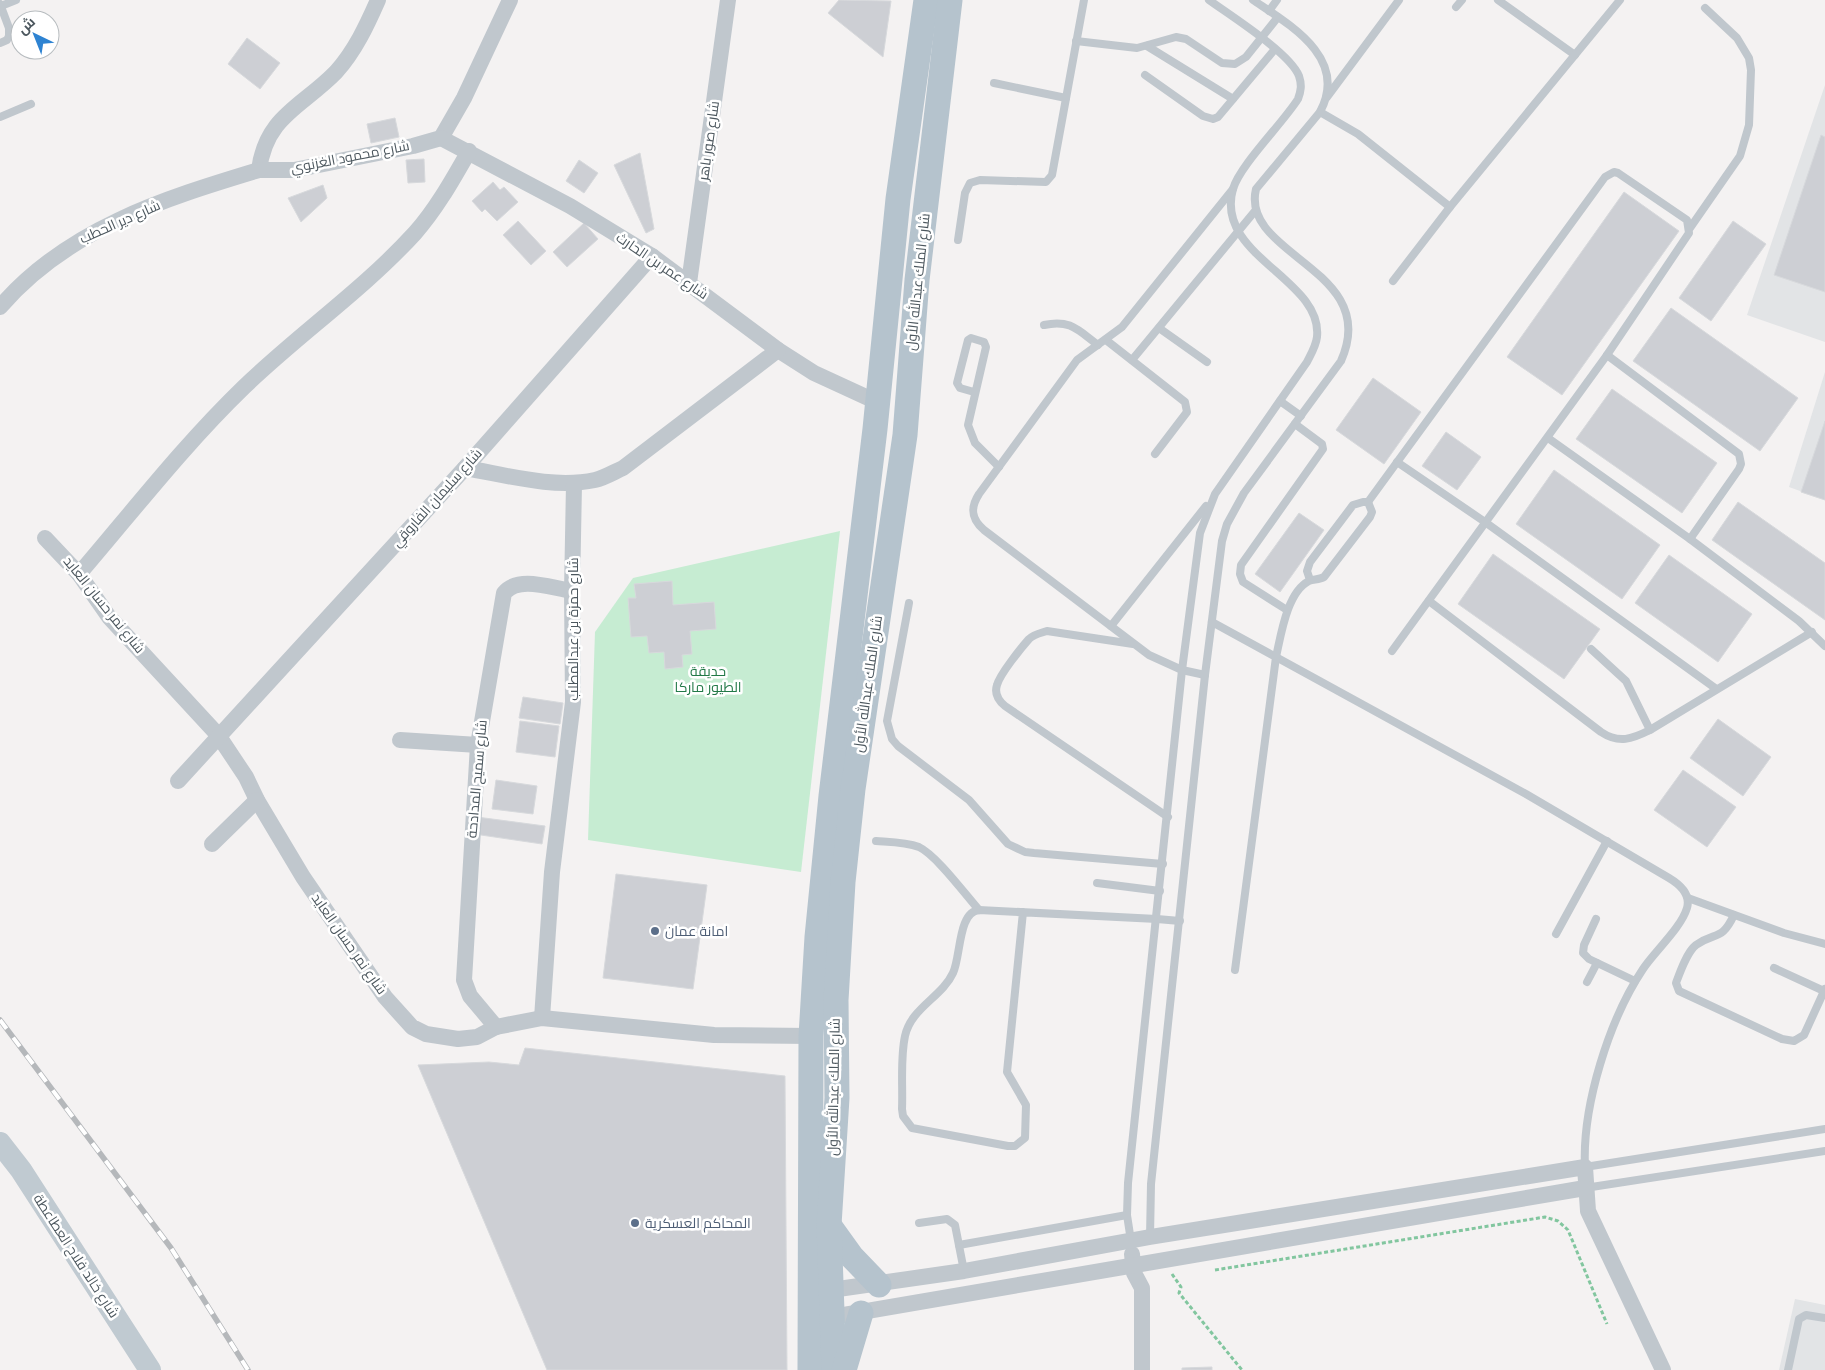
<svg xmlns="http://www.w3.org/2000/svg" width="1825" height="1370" font-family="Karla,Cairo,sans-serif">
  <style>
    .airport { fill: #e2e4e6 }
    .green { fill: #c6ecd2 }
    .building { fill: #cdcfd4; stroke: #d7d9dc }
    .lines { fill: none; stroke-linecap: round; stroke-linejoin: round }
    .path { stroke: #82c69f; stroke-width: 3; stroke-dasharray: 4 2.5; stroke-linecap: butt }
    .lane { stroke: #c0c7cd; stroke-width: 8 }
    .street { stroke: #c0c7cd; stroke-width: 16 }
    .secondary { stroke: #c0cad1; stroke-width: 22 }
    .primary { stroke: #b5c3cd; stroke-width: 25 }
    .rail-casing { stroke: #b5b8bb; stroke-width: 5.5 }
    .rail { stroke: #fff; stroke-width: 4; stroke-dasharray: 11; stroke-linecap: butt }
    .service-dot { fill: #5c6f8a; stroke: #fff; stroke-width: 2 }
    .labels { text-anchor: middle; dominant-baseline: central; stroke-width: 5; stroke-linejoin: round; paint-order: stroke }
    .street-label { font-size: 14px; fill: #4c575e; stroke: #fff }
    .park-label { font-size: 14px; fill: #227947; stroke: #fff }
    .service-label { font-size: 14px; fill: #4e5e75; stroke: #fff; text-anchor: start }
  </style>
  <rect width="100%" height="100%" fill="#f4f2f2"/>
  <g class="airport">
    <polygon points="1825,85 1825,342 1747,315"/>
    <polygon points="1825,372 1825,500 1789,487"/>
    <polygon points="1795,1299 1825,1305 1825,1370 1779,1370"/>
  </g>
  <polygon class="green" points="840,531 801,872 588,840 595,632 633,578"/>
  <g class="building">
    <polygon points="839,0 891,1 883,57 828,13"/>
    <polygon points="247,38 280,63 260,89 228,64"/>
    <polygon points="395,118 399,137 371,143 367,124"/>
    <polygon points="1821,135 1825,137 1825,292 1774,275"/>
    <polygon points="640,153 654,229 646,233 614,165"/>
    <polygon points="424,159 425,182 408,183 406,160"/>
    <polygon points="579,160 598,173 584,193 566,181"/>
    <polygon points="493,182 500,190 504,187 518,202 497,221 485,209 482,212 472,201"/>
    <polygon points="323,185 327,198 301,222 288,198"/>
    <polygon points="1624,192 1679,231 1562,395 1507,357"/>
    <polygon points="518,221 546,251 531,265 503,235"/>
    <polygon points="1733,221 1766,244 1711,321 1679,298"/>
    <polygon points="584,223 598,239 567,267 553,252"/>
    <polygon points="1671,308 1798,398 1760,451 1633,361"/>
    <polygon points="1373,378 1421,412 1384,464 1336,430"/>
    <polygon points="1612,389 1717,463 1682,513 1576,439"/>
    <polygon points="1825,421 1825,500 1801,492"/>
    <polygon points="1446,432 1481,457 1457,490 1422,466"/>
    <polygon points="1554,470 1660,545 1622,599 1516,524"/>
    <polygon points="1738,502 1825,563 1825,620 1712,540"/>
    <polygon points="1299,513 1324,530 1280,592 1255,574"/>
    <polygon points="1493,554 1600,629 1564,679 1458,604"/>
    <polygon points="1669,555 1752,614 1718,662 1635,603"/>
    <polygon points="672,581 673,605 714,602 716,629 690,631 692,654 682,655 683,667 665,669 664,652 649,653 647,636 631,637 628,598 636,598 634,584"/>
    <polygon points="523,697 563,703 560,724 519,718"/>
    <polygon points="1718,719 1771,757 1743,796 1690,758"/>
    <polygon points="520,721 559,726 555,757 516,752"/>
    <polygon points="1683,770 1736,807 1707,847 1654,810"/>
    <polygon points="496,780 537,786 533,814 492,809"/>
    <polygon points="477,817 545,826 542,844 474,834"/>
    <polygon points="616,874 707,885 693,989 603,978"/>
    <polygon points="525,1048 785,1076 787,1370 547,1370 418,1065 489,1062 519,1065"/>
    <polygon points="1212,1367 1212,1370 1182,1370 1182,1368"/>
  </g>
  <g class="lines">
    <g class="path">
      <polyline points="1215,1270 1545,1217 1558,1221 1568,1230 1607,1324"/>
      <polyline points="1172,1274 1181,1287 1179,1293 1242,1370"/>
    </g>
    <g class="lane">
      <polyline points="1498,0 1575,55"/>
      <polyline points="0,4 9,28 9,36 7,40 0,43"/>
      <polyline points="1,6 16,0"/>
      <polyline points="1456,7 1462,0"/>
      <polyline points="1269,11 1277,0"/>
      <polyline points="1076,41 1137,48 1176,37 1186,39 1222,63 1235,64 1246,57 1278,17"/>
      <polyline points="1147,46 1233,99"/>
      <polyline points="1145,75 1203,116 1213,119 1218,117 1275,49"/>
      <polyline points="994,83 1066,98"/>
      <polyline points="1327,97 1399,0"/>
      <polyline points="1320,112 1358,134 1450,207"/>
      <polyline points="0,117 31,104"/>
      <polyline points="1690,228 1740,156 1749,125 1751,70 1749,58 1737,38 1705,8"/>
      <polyline points="958,240 965,193 970,183 980,180 1046,182 1052,175 1084,0"/>
      <polyline points="1393,281 1450,207 1620,0"/>
      <path d="M1044,325C1070,319 1078,330 1098,345"/>
      <polyline points="1159,328 1207,362"/>
      <polyline points="1106,340 1185,402 1187,412 1155,454"/>
      <polyline points="1607,355 1739,454 1741,464 1739,469 1690,539"/>
      <polyline points="1132,360 1255,211"/>
      <polyline points="974,392 960,388 957,383 968,340 971,338 984,342 986,347 968,425 975,443 999,467"/>
      <polyline points="1280,401 1301,416"/>
      <polyline points="1548,438 1690,539 1799,621 1825,646"/>
      <polyline points="1397,462 1485,522 1715,688"/>
      <polyline points="1368,502 1605,177 1614,172 1618,173 1687,220 1689,233 1607,355 1392,651"/>
      <polyline points="1310,580 1307,571 1310,562 1353,505 1363,502 1368,502"/>
      <path d="M1429,601L1601,732C1619,744 1632,739 1650,730L1812,632"/>
      <polyline points="909,603 887,721 892,739 898,746 969,800 1008,844 1025,852 1034,853 1163,864"/>
      <polyline points="1287,610 1243,582 1240,574 1241,565 1323,449 1322,444 1295,424"/>
      <path d="M1212,622L1526,794L1669,878C1679,884 1691,894 1687,908C1681,928 1655,951 1643,969C1609,1020 1582,1106 1585,1167L1825,1129"/>
      <polyline points="1111,626 1206,506"/>
      <path d="M1133,644L1047,631C1041,633 1034,634 1029,639C1021,648 1000,674 997,685C994,694 999,701 1005,706L1168,817"/>
      <polyline points="1591,649 1626,681 1650,730"/>
      <path d="M1205,675L1182,670L1149,655L984,530C971,519 970,508 979,494L1077,360L1122,327L1233,189"/>
      <path d="M876,841C890,842 906,842 919,847C936,855 965,894 979,910"/>
      <polyline points="1097,883 1160,891"/>
      <polyline points="1688,898 1784,933 1825,944"/>
      <path d="M1023,912L1007,1072L1026,1105L1025,1138L1015,1146H1008L912,1128L903,1116L902,1109C903,1086 900,1059 905,1036C911,1008 942,997 953,973C961,956 958,912 979,910L1157,919L1180,921"/>
      <path d="M1734,915C1721,942 1716,931 1696,945C1687,952 1680,972 1676,983L1679,991L1782,1039L1794,1041L1804,1035L1825,989"/>
      <polyline points="1596,919 1584,945 1583,953 1589,959 1635,981"/>
      <polyline points="1556,934 1607,841"/>
      <polyline points="1774,968 1824,991"/>
      <path d="M1235,970L1276,657C1281,635 1287,592 1309,581C1313,579 1319,580 1324,577L1370,517L1372,512L1368,502"/>
      <polyline points="1587,982 1597,963"/>
      <polyline points="1585,1188 1825,1151"/>
      <polyline points="919,1223 947,1219 955,1225 964,1271"/>
      <path d="M1150,1237L1151,1184L1205,675L1222,541L1227,524L1244,493L1341,361C1382,269 1240,256 1256,189L1320,112C1349,58 1290,25 1253,0"/>
      <path d="M1131,1241L1127,1215L1128,1183L1182,670L1200,533L1215,494L1307,362C1311,354 1316,346 1317,337C1323,279 1214,256 1233,189C1240,165 1283,123 1298,99C1301,91 1302,85 1299,76C1290,53 1231,16 1209,0"/>
      <polyline points="959,1245 1127,1215"/>
      <polyline points="1788,1370 1799,1319 1806,1315 1825,1318"/>
    </g>
    <g class="street">
      <path d="M378,0C367,25 355,51 336,72C302,107 266,116 259,170H294L413,146L441,138L464,98L510,0"/>
      <polyline points="441,138 570,206 652,256 778,350 814,373 877,402"/>
      <polyline points="689,283 728,0"/>
      <path d="M0,307C67,229 163,199 259,170"/>
      <path d="M465,468C506,475 554,489 595,480C604,478 614,472 623,468L778,350"/>
      <polyline points="45,538 79,574 109,617 218,735 246,777 257,800 303,877 385,997 412,1027 426,1034 458,1039 477,1037 496,1027 542,1018 714,1035 811,1036"/>
      <path d="M79,574C133,511 184,445 244,387C299,334 363,290 415,233C437,208 453,179 469,151"/>
      <polyline points="400,740 478,745"/>
      <polyline points="178,781 465,468 652,256"/>
      <polyline points="212,844 257,800"/>
      <polyline points="542,1018 552,872 573,702 572,591 574,484"/>
      <path d="M496,1027L470,996L464,980L478,745L504,593C519,575 551,588 572,591"/>
      <polyline points="1132,1254 1134,1273 1142,1288 1142,1370"/>
      <polyline points="831,1290 964,1271 1150,1237 1585,1167 1588,1211 1663,1370"/>
      <polyline points="832,1317 1585,1188"/>
    </g>
    <polyline class="secondary" points="0,1143 21,1170 150,1370"/>
    <g class="primary">
      <polyline points="829,1225 852,1257 879,1285"/>
      <polyline points="810,1370 811,1036 817,937 831,796 875,429 898,199 926,0"/>
      <polyline points="834,1370 829,1225 837,1098 836,1000 843,882 853,789 905,435 917,280 950,0"/>
      <polyline points="844,1370 861,1313"/>
    </g>
    <g class="rail-casing">
      <polyline id="rail" points="0,1020 171,1248 248,1370"/>
    </g>
    <use href="#rail" class="rail"/>
  </g>
  <g class="service-dot">
    <circle cx="655" cy="931" r="5"/>
    <circle cx="635" cy="1223" r="5"/>
  </g>
  <g class="labels">
    <g class="street-label">
      <text transform="translate(709 141) rotate(-82)">شارع صور باهر</text>
      <text transform="translate(350 157) rotate(-11)">شارع محمود الغزنوي</text>
      <text transform="translate(120 222) rotate(-24)">شارع دير الحطب</text>
      <text transform="translate(662 266) rotate(34)">شارع عمر بن الحارث</text>
      <text transform="translate(918 282) rotate(-84)">شارع الملك عبدالله الأول</text>
      <text transform="translate(437 498) rotate(-48)">شارع سليمان الفاروقي</text>
      <text transform="translate(104 605) rotate(51)">شارع نمر حسان العايد</text>
      <text transform="translate(573 629) rotate(-90)">شارع حمزة بن عبدالمطلب</text>
      <text transform="translate(868 684) rotate(-82)">شارع الملك عبدالله الأول</text>
      <text transform="translate(477 779) rotate(-85)">شارع سميح المدادحة</text>
      <text transform="translate(349 944) rotate(55)">شارع نمر حسان العايد</text>
      <text transform="translate(834 1087) rotate(-89)">شارع الملك عبدالله الأول</text>
      <text transform="translate(76 1256) rotate(57)">شارع خالد فلاح العطاعطة</text>
    </g>
    <g class="park-label">
      <text x="708" y="671">حديقة<tspan x="708" dy="16">الطيور ماركا</tspan></text>
    </g>
    <g class="service-label">
      <text x="665" y="931">امانة عمان</text>
      <text x="645" y="1223">المحاكم العسكرية</text>
    </g>
  </g>
  <g transform="translate(35 35) rotate(317)"><circle r="24" fill="#ffffff" stroke="#b7bcbf"/>
  <path d="M0-4L9 19L0 12L-9 19Z" fill="#2e83d2"/>
  <text y="-8" font-size="14" font-weight="bold" text-anchor="middle" fill="#4c575e">ش</text>
  </g>
</svg>
